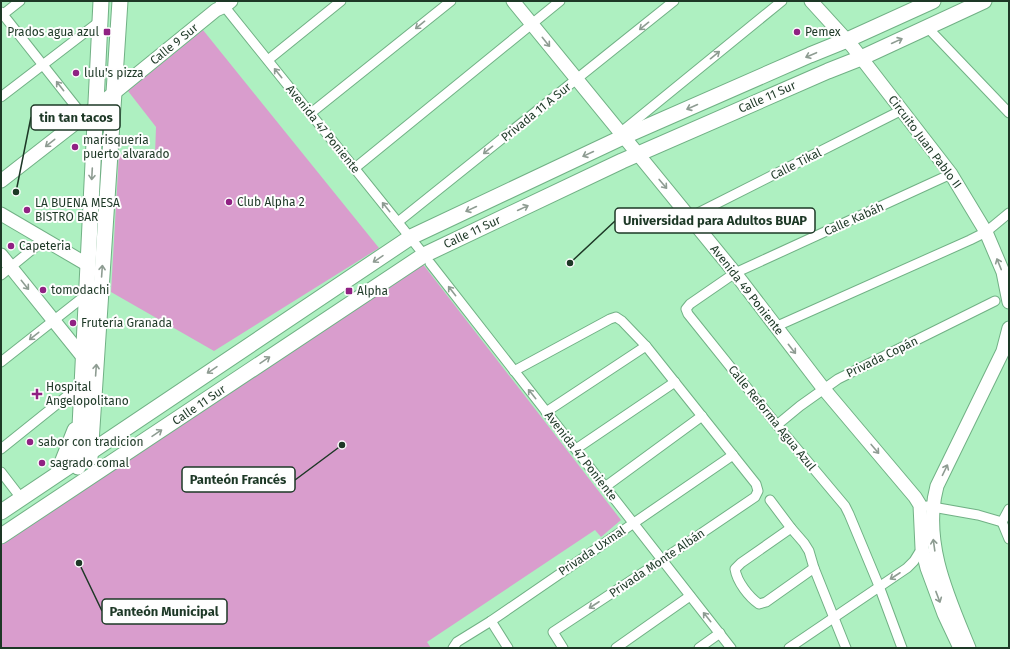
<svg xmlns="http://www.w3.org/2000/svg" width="1010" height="649" font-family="'Fira Sans',sans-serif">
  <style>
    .green { fill: #d99dcd }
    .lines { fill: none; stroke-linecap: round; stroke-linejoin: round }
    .street-casing { stroke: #71b185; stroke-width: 11 }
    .secondary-casing { stroke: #71b185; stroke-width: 15 }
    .primary-casing { stroke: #71b185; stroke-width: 17 }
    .street { stroke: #fff; stroke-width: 9 }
    .secondary { stroke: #fff; stroke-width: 13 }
    .primary { stroke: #fff; stroke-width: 15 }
    .oneway { stroke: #8e9c92 }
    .poi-dot { fill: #902183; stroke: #fefefe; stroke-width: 1.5 }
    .labels { text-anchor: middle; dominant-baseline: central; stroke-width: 4; stroke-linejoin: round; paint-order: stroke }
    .poi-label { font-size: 12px; fill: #1d3826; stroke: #fefefe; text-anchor: start }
    .street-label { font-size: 12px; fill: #1d3826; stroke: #fefefe }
    .leader { fill: none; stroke: #1d3826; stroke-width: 1.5 }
    .callout-dot { fill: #1d3826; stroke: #fefefe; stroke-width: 1.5 }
    .callout { fill: #fefefe; stroke: #1d3826; stroke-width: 1.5 }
    .callout-label { font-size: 13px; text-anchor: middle; font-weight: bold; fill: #1d3826 }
  </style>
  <rect width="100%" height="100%" fill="#aef0c1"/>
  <g class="green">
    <polygon points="203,30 379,248 214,351 111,292 119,154 155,155 156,127 128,91"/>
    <polygon points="422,263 621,520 601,537 595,530 427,642 431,648 1,648 1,545 204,409 413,272 410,267"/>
  </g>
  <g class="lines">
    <g class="street-casing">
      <g id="street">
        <polyline points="220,1 425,256"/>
        <polyline points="1,12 84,117"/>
        <polyline points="1,16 20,1"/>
        <polyline points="927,27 1009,113"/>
        <polyline points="268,60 341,1"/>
        <polyline points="1,97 100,21"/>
        <polyline points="311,113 451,1"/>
        <polyline points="620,133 782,1"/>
        <polyline points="355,168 560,1"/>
        <polyline points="690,217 902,110"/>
        <polyline points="398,222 674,1"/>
        <polyline points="430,263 731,648"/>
        <polyline points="1,275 45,239"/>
        <polyline points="775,327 970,240 986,232 1009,213"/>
        <polyline points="1,362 86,295"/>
        <polyline points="514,371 610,319 616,317 622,321 646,346 756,484 758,491 755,497 662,560 553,632 563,648"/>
        <polyline points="546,412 646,346"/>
        <polyline points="777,425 800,406 838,379 995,301"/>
        <polyline points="1,449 82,384"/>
        <polyline points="576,449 675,382"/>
        <polyline points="1,472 21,498"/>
        <polyline points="605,487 702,416"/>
        <polyline points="770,500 791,528 804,543 809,551 814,568 846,648"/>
        <polyline points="927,506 978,515 1002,522"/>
        <polyline points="1009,509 1002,522 1009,539"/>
        <path d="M791,528L741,563L735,569C737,582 749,597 759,604L766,602L814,568"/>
        <polyline points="491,621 508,648"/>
        <polyline points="453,648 457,642 491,621 733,455"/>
        <polyline points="616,648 690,596"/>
        <polyline points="699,648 720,633"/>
        <polyline points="789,648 907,568 914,561 922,548"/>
        <polyline points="902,648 879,586 849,514 845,506 777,425 688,314 686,309 690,304 735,273 951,174"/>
      </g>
    </g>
    <g class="secondary-casing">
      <g id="secondary">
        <polyline points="513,1 735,273 823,388 915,497 920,505 922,548 927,568 944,614 960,648"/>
        <polyline points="811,1 852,46 951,174 986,232 1003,272 1009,302"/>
        <polyline points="1,181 114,93 216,10 225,6 231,1"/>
        <polyline points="1,214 88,265"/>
        <polyline points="1,255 83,357"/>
        <path d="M969,648C948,597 922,542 937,486L1003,351L1009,328"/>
      </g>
    </g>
    <g class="primary-casing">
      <g id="primary">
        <polyline points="90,458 120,1"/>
        <polyline points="78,467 101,1"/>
        <polyline points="58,473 75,430"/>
        <polyline points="1,512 411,237 623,137 810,55 847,40 933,1"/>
        <polyline points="1,536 424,255 622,161 828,71 861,58 984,1"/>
      </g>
    </g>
    <use href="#street" class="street"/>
    <use href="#secondary" class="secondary"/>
    <use href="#primary" class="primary"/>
  </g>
  <defs><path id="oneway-shaft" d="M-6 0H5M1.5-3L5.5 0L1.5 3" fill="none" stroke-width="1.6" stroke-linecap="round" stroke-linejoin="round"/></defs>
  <g class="oneway">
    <use href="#oneway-shaft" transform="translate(420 25) rotate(141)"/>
    <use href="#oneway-shaft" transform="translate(644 26) rotate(141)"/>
    <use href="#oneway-shaft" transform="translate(897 41) rotate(-25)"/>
    <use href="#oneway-shaft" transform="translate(546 42) rotate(51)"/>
    <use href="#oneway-shaft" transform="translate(715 55) rotate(-39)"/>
    <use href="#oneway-shaft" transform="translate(811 55) rotate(157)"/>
    <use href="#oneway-shaft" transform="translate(278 73) rotate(-129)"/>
    <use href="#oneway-shaft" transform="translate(60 86) rotate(-128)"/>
    <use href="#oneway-shaft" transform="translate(692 107) rotate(156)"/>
    <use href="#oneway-shaft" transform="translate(50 143) rotate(142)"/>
    <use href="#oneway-shaft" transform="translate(488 150) rotate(141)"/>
    <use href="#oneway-shaft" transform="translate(588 154) rotate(155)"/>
    <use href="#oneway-shaft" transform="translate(92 174) rotate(93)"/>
    <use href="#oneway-shaft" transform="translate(663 184) rotate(50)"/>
    <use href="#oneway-shaft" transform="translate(386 207) rotate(-129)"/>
    <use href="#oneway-shaft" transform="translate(523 208) rotate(-25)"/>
    <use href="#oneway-shaft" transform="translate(471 209) rotate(155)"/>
    <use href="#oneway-shaft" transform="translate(378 259) rotate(146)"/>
    <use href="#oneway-shaft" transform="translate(999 264) rotate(-112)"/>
    <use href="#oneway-shaft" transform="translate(102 271) rotate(-86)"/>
    <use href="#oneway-shaft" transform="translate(25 285) rotate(51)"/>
    <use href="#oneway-shaft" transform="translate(452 291) rotate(-128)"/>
    <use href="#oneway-shaft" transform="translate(34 336) rotate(142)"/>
    <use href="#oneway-shaft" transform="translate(792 349) rotate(52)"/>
    <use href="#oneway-shaft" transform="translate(265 360) rotate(-34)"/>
    <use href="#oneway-shaft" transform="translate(96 370) rotate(-86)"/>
    <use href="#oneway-shaft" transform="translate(212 370) rotate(146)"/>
    <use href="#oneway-shaft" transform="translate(532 394) rotate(-129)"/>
    <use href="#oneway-shaft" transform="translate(157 433) rotate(-34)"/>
    <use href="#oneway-shaft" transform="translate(875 449) rotate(50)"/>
    <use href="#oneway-shaft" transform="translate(945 470) rotate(-64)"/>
    <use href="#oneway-shaft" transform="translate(934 545) rotate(-98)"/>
    <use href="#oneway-shaft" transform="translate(895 576) rotate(147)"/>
    <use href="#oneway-shaft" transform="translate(938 597) rotate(69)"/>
    <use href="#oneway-shaft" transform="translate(594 605) rotate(147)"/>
    <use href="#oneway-shaft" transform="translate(707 617) rotate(-129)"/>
  </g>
  <g class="poi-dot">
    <rect x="103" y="28" width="8" height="8" rx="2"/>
    <circle cx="797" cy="32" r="4"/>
    <circle cx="76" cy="73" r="4"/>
    <circle cx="75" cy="147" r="4"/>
    <circle cx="229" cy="202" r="4"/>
    <circle cx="27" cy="210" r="4"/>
    <circle cx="11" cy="246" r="4"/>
    <circle cx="43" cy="290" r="4"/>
    <rect x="345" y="287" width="8" height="8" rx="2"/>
    <circle cx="73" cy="323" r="4"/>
    <path d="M35 388h4v4h4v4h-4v4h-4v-4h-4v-4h4z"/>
    <circle cx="30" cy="442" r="4"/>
    <circle cx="42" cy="463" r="4"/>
  </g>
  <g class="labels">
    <g class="poi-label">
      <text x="99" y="32" text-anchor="end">Prados agua azul</text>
      <text x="805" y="32">Pemex</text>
      <text x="84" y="73">lulu's pizza</text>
      <text x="83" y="140">marisqueria<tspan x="83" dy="14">puerto alvarado</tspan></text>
      <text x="237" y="202">Club Alpha 2</text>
      <text x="35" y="203">LA BUENA MESA<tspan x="35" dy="14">BISTRO BAR</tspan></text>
      <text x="19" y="246">Capeteria</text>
      <text x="51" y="290">tomodachi</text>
      <text x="357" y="291">Alpha</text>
      <text x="81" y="323">Frutería Granada</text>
      <text x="46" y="387">Hospital<tspan x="46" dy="14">Angelopolitano</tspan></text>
      <text x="38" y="442">sabor con tradicion</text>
      <text x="50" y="463">sagrado comal</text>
    </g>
    <g class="street-label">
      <text transform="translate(174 44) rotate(-39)">Calle 9 Sur</text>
      <text transform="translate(767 97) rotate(-24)">Calle 11 Sur</text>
      <text transform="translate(536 112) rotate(-39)">Privada 11 A Sur</text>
      <text transform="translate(323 129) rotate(51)">Avenida 47 Poniente</text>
      <text transform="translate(925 142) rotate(53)">Circuito Juan Pablo II</text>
      <text transform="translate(796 164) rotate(-27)">Calle Tikal</text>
      <text transform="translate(854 219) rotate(-24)">Calle Kabáh</text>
      <text transform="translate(472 232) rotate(-25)">Calle 11 Sur</text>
      <text transform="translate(747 290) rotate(52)">Avenida 49 Poniente</text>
      <text transform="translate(882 357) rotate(-26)">Privada Copán</text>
      <text transform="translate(199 405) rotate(-34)">Calle 11 Sur</text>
      <text transform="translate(772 418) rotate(51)">Calle Reforma Agua Azul</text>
      <text transform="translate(581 456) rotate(52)">Avenida 47 Poniente</text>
      <text transform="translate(592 551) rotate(-34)">Privada Uxmal</text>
      <text transform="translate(657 563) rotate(-34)">Privada Monte Albán</text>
    </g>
  </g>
  <path class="leader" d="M16 192L31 117M570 263L615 221M342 445L295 480M79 563L102 611"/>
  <g class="callout-dot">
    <circle cx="16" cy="192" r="4"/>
    <circle cx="570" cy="263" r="4"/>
    <circle cx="342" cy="445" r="4"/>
    <circle cx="79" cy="563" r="4"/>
  </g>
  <g class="callout">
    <rect x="31" y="105" width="89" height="25" rx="4"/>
    <rect x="615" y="208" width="200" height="25" rx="4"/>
    <rect x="182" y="467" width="113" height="25" rx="4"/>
    <rect x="102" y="599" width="125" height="25" rx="4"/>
  </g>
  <g class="callout-label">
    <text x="76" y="122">tin tan tacos</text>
    <text x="715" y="225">Universidad para Adultos BUAP</text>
    <text x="238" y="484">Panteón Francés</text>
    <text x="164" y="616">Panteón Municipal</text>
  </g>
  <rect width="1010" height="649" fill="none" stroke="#1d3826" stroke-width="4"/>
</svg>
